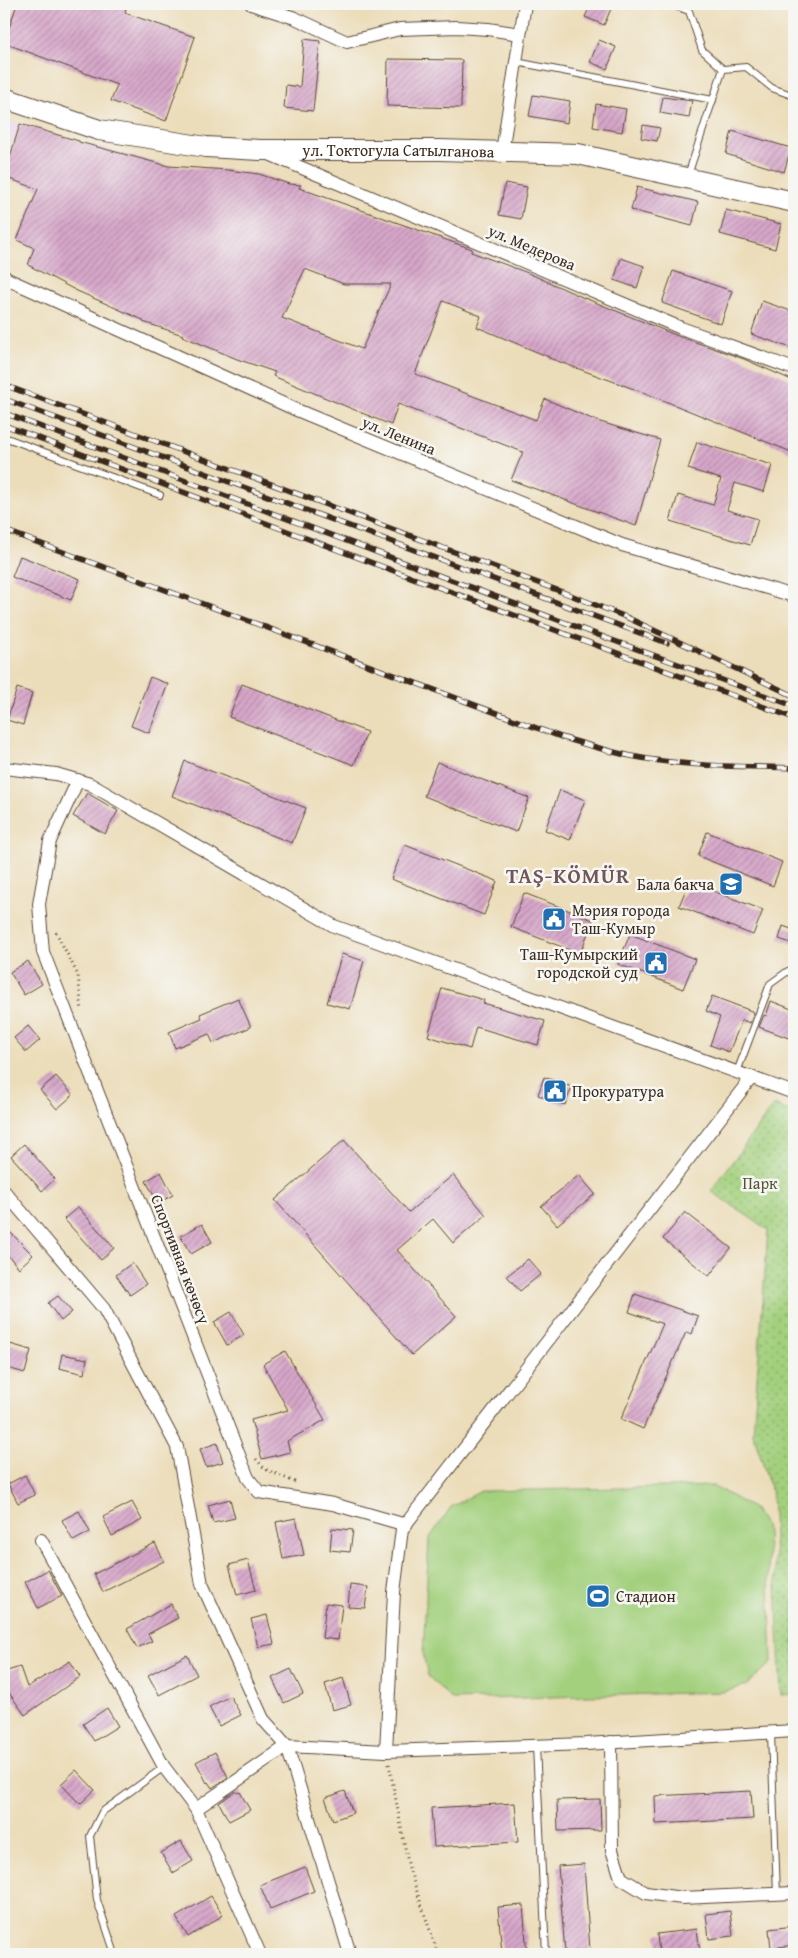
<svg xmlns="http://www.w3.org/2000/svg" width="798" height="1958" font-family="'Gentium Book Plus',serif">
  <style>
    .built { fill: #e7d2ef }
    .park { fill: url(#park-dots); stroke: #6f7d4e }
    .pitch { fill: #a3d07d; stroke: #6f7d4e }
    .building { fill: url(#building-hatch); fill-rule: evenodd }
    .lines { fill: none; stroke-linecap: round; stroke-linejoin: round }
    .lane-casing { stroke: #564535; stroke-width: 8 }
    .street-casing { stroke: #564535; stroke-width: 14 }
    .primary-casing { stroke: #564535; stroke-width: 22 }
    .path { stroke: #564535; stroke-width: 3; stroke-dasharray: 1 4; stroke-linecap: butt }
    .lane { stroke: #fff; stroke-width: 6 }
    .street { stroke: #fff; stroke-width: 12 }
    .primary { stroke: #fff; stroke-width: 20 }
    .rail-casing { stroke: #3b2a1e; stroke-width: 5.5 }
    .rail { stroke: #f6f6f2; stroke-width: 4; stroke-dasharray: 11; stroke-linecap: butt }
    .labels { text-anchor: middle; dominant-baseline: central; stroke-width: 5; stroke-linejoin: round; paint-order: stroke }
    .street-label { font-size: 16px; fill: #3b2a1e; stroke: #f6f6f2 }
    .poi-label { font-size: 16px; fill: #3b2a1e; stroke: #f6f6f2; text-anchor: start }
    .park-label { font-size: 16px; fill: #555436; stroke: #f6f6f2 }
    .district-label { font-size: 21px; font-weight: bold; letter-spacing: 1px; fill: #72565a; stroke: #f6f6f2 }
  </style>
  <defs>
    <pattern id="park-dots" width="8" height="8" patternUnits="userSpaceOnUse" patternTransform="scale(1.25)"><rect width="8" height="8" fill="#a3d07d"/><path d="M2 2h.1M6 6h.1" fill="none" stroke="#86a966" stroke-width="1.8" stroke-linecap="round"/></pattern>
    <pattern id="building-hatch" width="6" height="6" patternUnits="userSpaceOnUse" patternTransform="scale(1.25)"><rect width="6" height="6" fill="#d7a7ca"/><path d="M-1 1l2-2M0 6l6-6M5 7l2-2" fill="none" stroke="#b088a3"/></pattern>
  </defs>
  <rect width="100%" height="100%" fill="#f6f6f2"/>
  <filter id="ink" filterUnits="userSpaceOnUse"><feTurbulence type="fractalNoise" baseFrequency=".02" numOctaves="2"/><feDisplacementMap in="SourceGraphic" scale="10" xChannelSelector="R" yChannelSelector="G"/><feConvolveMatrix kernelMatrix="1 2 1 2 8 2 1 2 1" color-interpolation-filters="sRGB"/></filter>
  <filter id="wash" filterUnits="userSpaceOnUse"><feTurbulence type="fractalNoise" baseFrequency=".0096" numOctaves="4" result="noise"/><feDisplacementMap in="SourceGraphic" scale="20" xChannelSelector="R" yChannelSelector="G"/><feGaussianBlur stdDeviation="1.12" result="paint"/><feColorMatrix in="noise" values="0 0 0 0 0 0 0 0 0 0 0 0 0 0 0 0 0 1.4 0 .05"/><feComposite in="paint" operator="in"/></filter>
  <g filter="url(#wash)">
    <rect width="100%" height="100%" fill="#ecddba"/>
    <polygon class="built" points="4,119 19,124 7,156 4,154"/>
    <polygon class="park" points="774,1105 794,1113 794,1694 781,1695 772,1493 753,1433 768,1230 711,1191"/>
    <polygon class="pitch" points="714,1486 754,1509 767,1529 772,1662 747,1685 724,1692 452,1700 428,1676 423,1654 429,1539 451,1507 481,1491"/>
    <g id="blocks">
      <g class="building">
        <polygon points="17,4 113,4 126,9 125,13 195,37 166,121 111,101 117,85 4,43"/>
        <polygon points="591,4 613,4 604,25 585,17"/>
        <polygon points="304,39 320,41 313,111 284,108 286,85 300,87"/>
        <polygon points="599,40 616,47 607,69 590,62"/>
        <polygon points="388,59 462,60 461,108 387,106"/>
        <polygon points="533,95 570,101 567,123 529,116"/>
        <polygon points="663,97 692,101 689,118 660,113"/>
        <polygon points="596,104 626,109 622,132 593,127"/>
        <path d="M20,124L79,141V142L168,166L228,170L259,174L289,184L301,185L299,188L472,249L471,252L528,273L582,297L678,336L744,359L794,381V453L645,393L549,358V357L477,327L481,316L443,301L415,374L536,420L545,399L597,421L660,440L636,526L511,480L523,452L398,404L391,425L273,376L275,372L237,359L182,336L183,335L143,322V320L75,290L28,265L34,248L17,240L38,189L4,177ZM305,269L344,284H391L362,349L282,318Z"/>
        <polygon points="643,125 660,128 657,141 641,138"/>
        <polygon points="732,131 791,148 784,172 726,154"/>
        <polygon points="505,183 527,187 521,219 499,215"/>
        <polygon points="637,187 698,202 692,226 631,210"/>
        <polygon points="726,210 781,224 775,249 720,234"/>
        <polygon points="621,258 644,266 637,288 614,280"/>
        <polygon points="673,271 732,291 721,324 662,303"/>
        <polygon points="762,301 794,312 794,349 751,334"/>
        <polygon points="697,442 772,465 764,492 735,483 727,510 758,519 750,545 670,521 678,495 713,505 721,479 688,469"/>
        <polygon points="20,556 80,579 71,600 12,577"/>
        <polygon points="150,677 168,684 149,733 131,726"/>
        <polygon points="242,684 367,732 354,765 229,717"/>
        <polygon points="17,688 32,693 23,725 7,720"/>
        <polygon points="185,761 306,808 292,843 172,796"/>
        <polygon points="437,762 529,798 516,832 424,796"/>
        <polygon points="560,790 585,800 570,840 545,830"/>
        <polygon points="87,793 118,811 105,834 73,816"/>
        <polygon points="707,832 782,862 773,886 698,856"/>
        <polygon points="405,845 497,881 484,915 391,879"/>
        <polygon points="689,882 763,910 753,935 679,906"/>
        <polygon points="524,893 593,920 580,954 511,927"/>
        <polygon points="783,926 794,930 794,944 779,939"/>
        <polygon points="630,934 695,959 683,989 618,964"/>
        <polygon points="342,954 364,961 350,1009 327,1003"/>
        <polygon points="28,961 42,984 24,995 10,972"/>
        <polygon points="442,988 484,1000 483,1003 545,1021 538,1045 476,1027 470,1049 428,1036"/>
        <polygon points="712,996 754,1012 750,1023 742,1020 729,1052 710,1045 720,1017 706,1011"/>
        <polygon points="238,998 251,1027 213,1043 209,1034 175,1048 169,1032 202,1018 200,1014"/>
        <polygon points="771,1001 794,1010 794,1040 759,1027 764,1015 766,1016"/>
        <polygon points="28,1026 40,1040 26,1052 14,1038"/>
        <polygon points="56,1076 73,1095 57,1109 40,1090"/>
        <polygon points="544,1077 572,1087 565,1105 538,1095"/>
        <polygon points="344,1140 409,1212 453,1175 486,1215 453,1243 433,1219 397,1250 456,1316 412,1355 275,1200"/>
        <polygon points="24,1144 55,1179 42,1191 11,1156"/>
        <polygon points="161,1172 173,1195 158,1203 146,1181"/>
        <polygon points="579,1175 595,1194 557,1225 541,1206"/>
        <polygon points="78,1207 114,1248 101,1260 64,1219"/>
        <polygon points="685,1212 731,1248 709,1276 663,1239"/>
        <polygon points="202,1224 212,1242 191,1254 180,1236"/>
        <polygon points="4,1226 33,1255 19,1268 4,1251"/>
        <polygon points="528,1259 541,1274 520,1291 507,1276"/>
        <polygon points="132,1263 146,1284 130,1295 116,1275"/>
        <polygon points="635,1294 698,1316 692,1334 686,1332 643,1429 621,1419 663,1324 629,1312"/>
        <polygon points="58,1296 72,1312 61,1321 48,1303"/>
        <polygon points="231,1312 244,1335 227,1345 214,1322"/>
        <polygon points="10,1344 31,1350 25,1373 4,1367"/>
        <polygon points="285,1351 325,1420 287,1441 290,1452 262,1459 251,1420 288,1410 263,1364"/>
        <polygon points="62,1354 87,1359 84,1374 59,1368"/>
        <polygon points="217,1443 223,1462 206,1467 200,1449"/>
        <polygon points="25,1475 35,1495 18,1503 8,1484"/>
        <polygon points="230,1499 235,1518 213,1523 208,1505"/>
        <polygon points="132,1502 142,1520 112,1536 103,1517"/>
        <polygon points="79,1511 90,1532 73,1541 62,1520"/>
        <polygon points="296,1518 304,1555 283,1559 276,1522"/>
        <polygon points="332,1528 353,1530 350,1552 330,1550"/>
        <polygon points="155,1543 164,1561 103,1592 94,1574"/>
        <polygon points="248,1560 256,1590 237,1595 229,1565"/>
        <polygon points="48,1570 62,1596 38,1608 25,1582"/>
        <polygon points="350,1585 368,1587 365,1608 348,1607"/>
        <polygon points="326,1603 342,1605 338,1640 322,1638"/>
        <polygon points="171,1604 178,1618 148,1634 152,1641 137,1648 127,1629"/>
        <polygon points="267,1615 274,1644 258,1647 251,1619"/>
        <polygon points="187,1655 197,1675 159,1695 148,1675"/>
        <polygon points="70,1661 80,1677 25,1715 4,1686 4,1672 20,1667 27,1687"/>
        <polygon points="291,1669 303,1694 284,1703 272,1678"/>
        <polygon points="343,1678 351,1705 332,1710 325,1684"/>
        <polygon points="230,1696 241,1715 219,1726 209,1707"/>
        <polygon points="107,1708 118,1726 94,1741 83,1724"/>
        <polygon points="215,1752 228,1777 212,1788 208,1782 207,1783 196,1762"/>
        <polygon points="76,1770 95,1790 80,1804 61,1784"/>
        <polygon points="236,1791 237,1793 240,1792 250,1810 229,1821 219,1803"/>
        <polygon points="345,1791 353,1813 333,1820 325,1798"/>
        <polygon points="751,1791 753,1819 656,1824 655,1796"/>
        <polygon points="600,1799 601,1830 558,1831 557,1800"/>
        <polygon points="515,1803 518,1842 434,1847 431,1808"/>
        <polygon points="181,1841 193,1861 173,1873 161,1853"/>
        <polygon points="584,1864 590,1950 565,1952 558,1866"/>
        <polygon points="305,1867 314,1891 270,1909 260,1885"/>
        <polygon points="211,1896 223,1915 188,1937 176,1917"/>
        <polygon points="523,1905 527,1954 502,1954 498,1907"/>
        <polygon points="730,1911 733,1936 709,1939 706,1914"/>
        <polygon points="794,1926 794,1945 771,1948 769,1929"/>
        <polygon points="697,1929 700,1953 659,1954 657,1934"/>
      </g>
    </g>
  </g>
  <g filter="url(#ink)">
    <use href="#blocks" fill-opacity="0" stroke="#564535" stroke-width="1"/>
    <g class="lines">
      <g class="lane-casing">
        <g id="lane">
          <polyline points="670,4 689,11 702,50 723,69"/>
          <polyline points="516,62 713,100"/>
          <polyline points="688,175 723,69 746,67 772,88 794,96"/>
          <polyline points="4,437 160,495"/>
          <polyline points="737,1072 770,984 788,971 794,973"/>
          <polyline points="771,1733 777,1894"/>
          <polyline points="536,1746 546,1954"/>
          <polyline points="115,1954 97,1900 90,1836 102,1812 164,1767"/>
        </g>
      </g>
      <g class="street-casing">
        <g id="street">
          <polyline points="251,4 295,18 347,42 400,29 457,27 488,29 520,34"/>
          <polyline points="502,152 525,4"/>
          <polyline points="269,154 681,328 794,369"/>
          <polyline points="4,276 7,279 299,411 622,545 794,596"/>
          <polyline points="4,768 56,774 90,784 334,926 794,1093"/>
          <polyline points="78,780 50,841 39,904 43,952 248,1478 259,1492 333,1504 406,1525"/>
          <polyline points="4,1191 104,1309 177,1447 202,1584 263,1719 287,1746 386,1751 586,1744 794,1731"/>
          <polyline points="41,1540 164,1767 196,1809 260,1954"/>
          <polyline points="611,1742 612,1850 621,1878 646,1893 682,1898 794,1893"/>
          <polyline points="386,1751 394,1592 402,1529 752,1077"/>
          <polyline points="196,1809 287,1746 350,1954"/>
        </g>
      </g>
      <g class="primary-casing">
        <g id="primary">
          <path id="s1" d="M4,98L99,130L206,147L260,150H440L578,154L794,202"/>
        </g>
      </g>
      <g class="path">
        <polyline points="56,932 78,975 82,1011"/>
        <polyline points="256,1459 265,1469 297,1483"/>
        <polyline points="389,1764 409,1868 438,1954"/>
      </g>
      <use href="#lane" class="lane"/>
      <use href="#street" class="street"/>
      <use href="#primary" class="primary"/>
      <g class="rail-casing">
        <g id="rail">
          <polyline points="4,385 573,596 626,617 794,696"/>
          <polyline points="4,399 667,643"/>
          <polyline points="4,413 609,639 794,706"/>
          <polyline points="4,425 386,568 794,718"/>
          <path d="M4,530L561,737C584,744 607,751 631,756C684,767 740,766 794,768"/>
        </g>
      </g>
      <use href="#rail" class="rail"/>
    </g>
  </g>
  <defs>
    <g id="school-square" transform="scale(1.25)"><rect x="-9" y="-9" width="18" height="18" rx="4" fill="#1f6fb2" stroke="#f6f6f2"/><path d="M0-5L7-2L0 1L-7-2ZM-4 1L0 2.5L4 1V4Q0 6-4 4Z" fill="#fff"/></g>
    <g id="civic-square" transform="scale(1.25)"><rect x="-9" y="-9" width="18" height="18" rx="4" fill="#1f6fb2" stroke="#f6f6f2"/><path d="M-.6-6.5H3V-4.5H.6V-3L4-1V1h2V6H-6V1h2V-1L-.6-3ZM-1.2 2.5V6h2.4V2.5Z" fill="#fff"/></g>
    <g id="stadium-square" transform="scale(1.25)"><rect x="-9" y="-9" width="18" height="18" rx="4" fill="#1f6fb2" stroke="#f6f6f2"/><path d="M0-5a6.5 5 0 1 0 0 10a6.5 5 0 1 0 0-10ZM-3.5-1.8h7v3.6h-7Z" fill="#fff"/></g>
  </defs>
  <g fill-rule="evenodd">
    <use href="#school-square" x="731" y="884"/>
    <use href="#civic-square" x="554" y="919"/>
    <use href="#civic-square" x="656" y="963"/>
    <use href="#civic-square" x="555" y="1091"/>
    <use href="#stadium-square" x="598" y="1596"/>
  </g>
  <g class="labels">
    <g class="street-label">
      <text stroke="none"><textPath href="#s1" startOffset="401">ул. Токтогула Сатылганова</textPath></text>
      <text transform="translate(532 247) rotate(23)">ул. Медерова</text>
      <text transform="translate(399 435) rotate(22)">ул. Ленина</text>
      <text transform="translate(181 1259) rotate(69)">Спортивная көчөсү</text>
    </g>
    <g class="poi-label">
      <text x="714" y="884" text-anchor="end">Бала бакча</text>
      <text x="572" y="910">Мэрия города<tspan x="572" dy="18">Таш-Кумыр</tspan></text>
      <text x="638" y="954" text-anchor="end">Таш-Кумырский<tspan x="638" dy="18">городской суд</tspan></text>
      <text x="572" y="1091">Прокуратура</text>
      <text x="616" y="1596">Стадион</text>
    </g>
    <g class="park-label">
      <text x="760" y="1183">Парк</text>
    </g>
    <g class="district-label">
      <text x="568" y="875">TAŞ-KÖMÜR</text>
    </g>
  </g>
  <rect width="798" height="1958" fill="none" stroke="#f6f6f2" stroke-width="20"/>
</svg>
